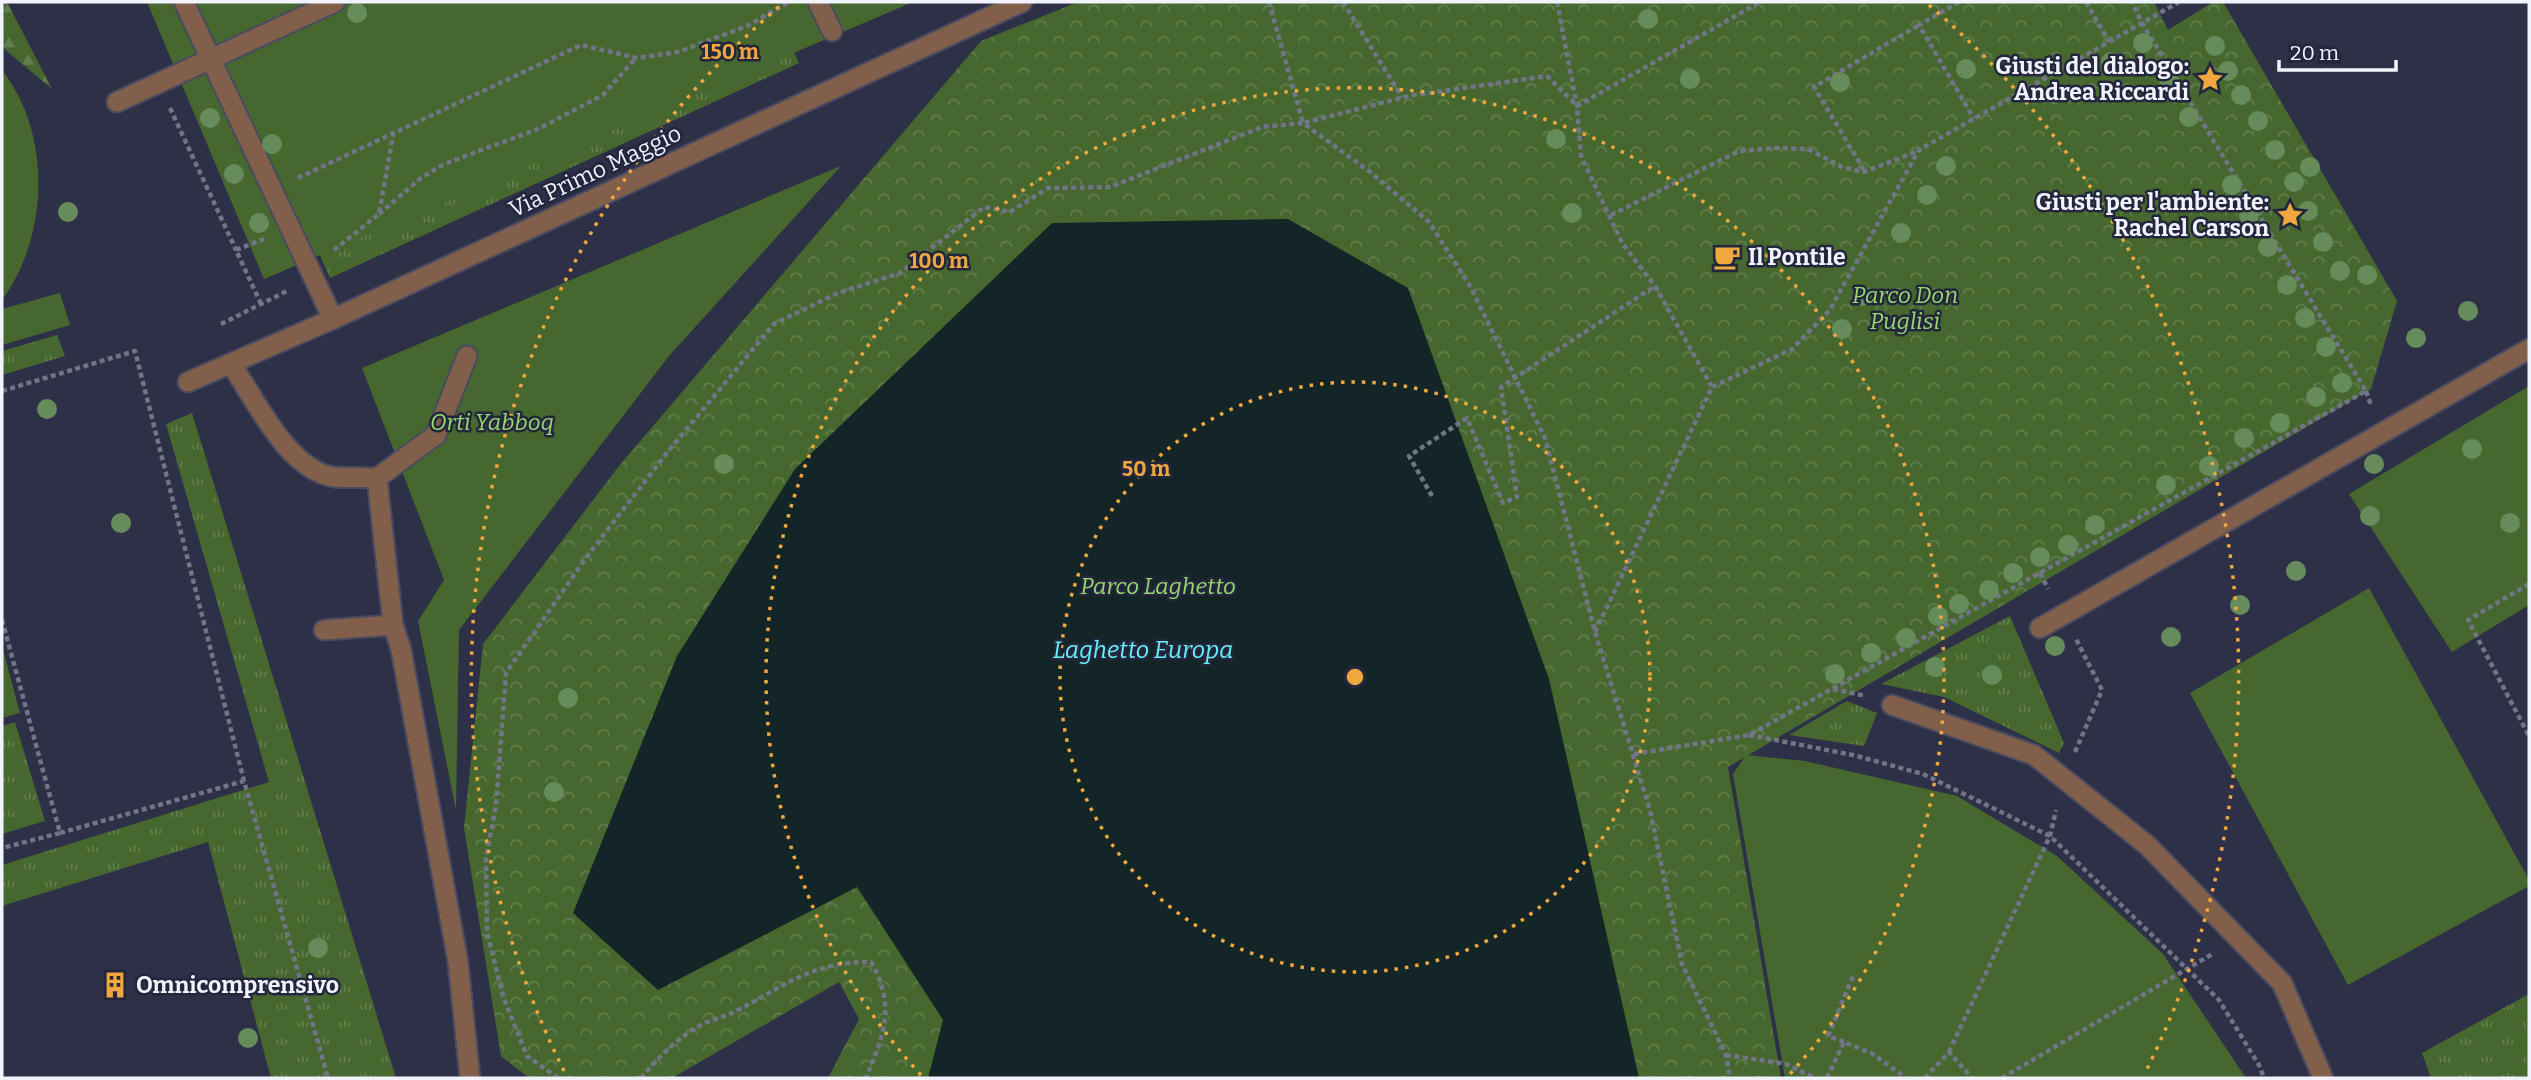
<svg xmlns="http://www.w3.org/2000/svg" width="2531" height="1080" font-family="Bitter,serif">
  <style>
    .grass { fill: url(#grass-tufts) }
    .forest { fill: url(#forest-firs) }
    .park { fill: url(#park-crowns) }
    .garden { fill: #46682f }
    .water { fill: #132526 }
    .lines { fill: none; stroke-linecap: round; stroke-linejoin: round }
    .service-casing { stroke: #484b61; stroke-width: 23 }
    .minor-casing { stroke: #484b61; stroke-width: 23 }
    .path { stroke: #727487; stroke-width: 4.5; stroke-dasharray: 5 3.5; stroke-linecap: butt }
    .service { stroke: #815f4a; stroke-width: 19 }
    .minor { stroke: #815f4a; stroke-width: 19 }
    .tree { fill: #678c5c }
    .ring { fill: none; stroke: #efa73e; stroke-width: 3.5; stroke-dasharray: 3.5 7 }
    .labels { text-anchor: middle; dominant-baseline: central; stroke-width: 5; stroke-linejoin: round; paint-order: stroke }
    .poi-label { font-size: 23px; font-weight: bold; fill: #f1f3ff; stroke: #23263c; text-anchor: end }
    .street-label { font-size: 23px; fill: #f1f3ff; stroke: #23263c }
    .park-label { font-size: 23px; font-style: italic; fill: #97d86e; stroke: #23263c }
    .water-label { font-size: 24px; font-style: italic; fill: #63f2f7; stroke: #23263c }
    .centre { fill: #efa73e; stroke: #23263c; stroke-width: 3.5 }
    .ring-label { font-size: 21px; text-anchor: middle; font-weight: bold; fill: #efa73e; stroke: #23263c; stroke-width: 5; stroke-linejoin: round; paint-order: stroke }
  </style>
  <defs>
    <pattern id="grass-tufts" width="24" height="20" patternUnits="userSpaceOnUse" patternTransform="scale(1.75)"><rect width="24" height="20" fill="#46682f"/><path d="M3 7l-1-3M5 7V3M7 7l1-3M15 17l-1-3M17 17v-4M19 17l1-3" fill="none" stroke="#617e4e"/></pattern>
    <pattern id="forest-firs" width="22" height="20" patternUnits="userSpaceOnUse" patternTransform="scale(1.75)"><rect width="22" height="20" fill="#46682f"/><path d="M5 1l3.5 6h-7zM16 11l3.5 6h-7z" fill="#617e4e"/></pattern>
    <pattern id="park-crowns" width="20" height="18" patternUnits="userSpaceOnUse" patternTransform="scale(1.75)"><rect width="20" height="18" fill="#46682f"/><path d="M2 6a3 3 0 1 1 6 0M12 15a3 3 0 1 1 6 0" fill="none" stroke="#617e4e"/></pattern>
  </defs>
  <rect width="100%" height="100%" fill="#2d3047"/>
  <g class="grass">
    <polygon points="770,2 799,63 330,278 292,193"/>
    <polygon points="57,335 65,356 2,375 2,351"/>
    <polygon points="192,413 396,1078 271,1078 208,842 2,906 2,865 269,782 166,424"/>
    <polygon points="2010,616 2064,743 2059,753 1944,697 1881,684"/>
    <polygon points="1847,701 1877,713 1864,746 1789,735"/>
    <polygon points="15,722 45,821 2,834 2,726"/>
    <polygon points="2529,994 2529,1078 2431,1078 2422,1053"/>
  </g>
  <polygon class="forest" points="2,2 7,2 52,89 2,47"/>
  <polygon class="park" points="1078,2 2154,2 2168,30 2213,2 2223,2 2397,301 2371,389 1728,767 1781,1078 828,1078 859,1019 839,982 672,1078 529,1078 501,1056 464,828 483,644 619,466 981,41"/>
  <g class="garden">
    <polygon points="147,2 913,2 264,279"/>
    <path d="M2,70C52,134 49,236 2,300Z"/>
    <polygon points="841,166 669,356 459,630 456,810 418,621 444,580 362,368"/>
    <polygon points="60,293 70,325 2,345 2,309"/>
    <polygon points="2529,386 2529,605 2452,652 2349,494"/>
    <polygon points="2369,588 2529,880 2529,886 2348,985 2190,693"/>
    <polygon points="2,646 20,713 2,718"/>
    <polygon points="1746,755 1805,761 1957,796 2057,856 2163,954 2246,1078 1785,1078 1733,774"/>
  </g>
  <polygon class="water" points="1288,219 1408,288 1549,679 1639,1078 928,1078 943,1020 857,887 658,990 573,913 677,656 795,469 1052,223"/>
  <g class="lines">
    <g class="service-casing">
      <g id="service">
        <polyline points="184,2 333,319"/>
        <polyline points="818,2 832,31"/>
        <polyline points="117,102 335,2"/>
        <path d="M231,364C255,398 287,470 334,477C348,478 363,477 377,478L393,625"/>
        <polyline points="377,478 436,435 467,356"/>
        <polyline points="324,630 393,625 401,649 458,962 470,1078"/>
        <polyline points="1892,705 2034,755 2147,845 2282,983 2323,1078"/>
      </g>
    </g>
    <g class="minor-casing">
      <g id="minor">
        <polyline points="188,382 333,319 1022,2"/>
        <polyline points="2040,628 2529,349"/>
      </g>
    </g>
    <g class="path">
      <polyline points="1269,2 1303,123 1409,96 1547,76 1577,106 1760,2"/>
      <polyline points="1343,2 1402,97"/>
      <polyline points="1557,2 1577,106 1581,156 1622,243 1655,286"/>
      <polyline points="1959,2 1919,25 1974,119"/>
      <polyline points="2086,2 2109,42"/>
      <polyline points="170,108 236,250"/>
      <polyline points="1864,170 1814,87 1919,25"/>
      <polyline points="298,178 581,45 637,58 678,52 747,26 789,2"/>
      <polyline points="379,214 421,178 444,164 538,129 603,95 636,58"/>
      <polyline points="1611,215 1739,151 1776,148 1808,149 1842,167 1864,172 1918,151"/>
      <polyline points="334,250 379,214 393,135"/>
      <polyline points="261,304 236,250 264,239"/>
      <polyline points="221,324 289,290"/>
      <polyline points="2,391 135,351 244,781 328,1078"/>
      <polyline points="2366,391 2371,405"/>
      <polyline points="1432,496 1409,456 1467,418 1503,503 1517,497 1501,387 1655,286 1712,387"/>
      <polyline points="2040,573 2048,589"/>
      <polyline points="2529,584 2468,620 2529,736"/>
      <polyline points="2,620 60,833 2,848"/>
      <polyline points="1595,632 1712,387 1792,349 1829,311 1919,150 2142,23 2132,2"/>
      <polyline points="1833,689 1866,696"/>
      <polyline points="1749,735 1853,755 1923,774 2050,836 2219,1000 2259,1065 2264,1078"/>
      <polyline points="2075,752 2102,690 2076,639"/>
      <polyline points="1634,754 1749,735 2366,391 2142,23 2179,2"/>
      <polyline points="60,833 244,781"/>
      <polyline points="1844,1042 1828,1036 1853,976"/>
      <polyline points="1949,1052 2050,836 2056,810"/>
      <polyline points="1726,1055 1786,1064 1815,1078"/>
      <polyline points="558,1078 527,1056 503,996 487,932 486,858 496,805 506,673 588,555 670,449 774,324 838,293 900,273 984,207 1010,212 1048,188 1110,187 1262,127 1303,123 1370,172 1429,222 1470,286 1545,438 1595,632 1650,810 1682,964 1726,1055 1730,1078"/>
      <path d="M641,1078C658,1058 677,1038 701,1025C712,1019 725,1017 736,1011C787,985 810,962 871,962C896,1005 884,1035 866,1078"/>
      <polyline points="1827,1078 1844,1042 1873,1054 1906,1078"/>
      <polyline points="1925,1078 1949,1052 1972,1078"/>
      <polyline points="2002,1078 2214,953"/>
    </g>
    <use href="#service" class="service"/>
    <use href="#minor" class="minor"/>
  </g>
  <g class="tree">
    <circle cx="357" cy="13" r="10"/>
    <circle cx="1648" cy="19" r="10"/>
    <circle cx="2143" cy="43" r="10"/>
    <circle cx="2215" cy="46" r="10"/>
    <circle cx="2111" cy="62" r="10"/>
    <circle cx="1966" cy="69" r="10"/>
    <circle cx="2228" cy="71" r="10"/>
    <circle cx="1690" cy="79" r="10"/>
    <circle cx="2169" cy="80" r="10"/>
    <circle cx="1840" cy="82" r="10"/>
    <circle cx="2054" cy="94" r="10"/>
    <circle cx="2241" cy="95" r="10"/>
    <circle cx="2189" cy="117" r="10"/>
    <circle cx="210" cy="118" r="10"/>
    <circle cx="2258" cy="121" r="10"/>
    <circle cx="1556" cy="139" r="10"/>
    <circle cx="272" cy="144" r="10"/>
    <circle cx="2275" cy="150" r="10"/>
    <circle cx="1946" cy="166" r="10"/>
    <circle cx="2310" cy="167" r="10"/>
    <circle cx="234" cy="174" r="10"/>
    <circle cx="2294" cy="182" r="10"/>
    <circle cx="2232" cy="185" r="10"/>
    <circle cx="1927" cy="195" r="10"/>
    <circle cx="2308" cy="211" r="10"/>
    <circle cx="68" cy="212" r="10"/>
    <circle cx="1572" cy="213" r="10"/>
    <circle cx="2249" cy="215" r="10"/>
    <circle cx="259" cy="223" r="10"/>
    <circle cx="1901" cy="233" r="10"/>
    <circle cx="2323" cy="242" r="10"/>
    <circle cx="2268" cy="247" r="10"/>
    <circle cx="2340" cy="271" r="10"/>
    <circle cx="2367" cy="275" r="10"/>
    <circle cx="2287" cy="285" r="10"/>
    <circle cx="1863" cy="296" r="10"/>
    <circle cx="2468" cy="311" r="10"/>
    <circle cx="2305" cy="318" r="10"/>
    <circle cx="1842" cy="329" r="10"/>
    <circle cx="2416" cy="338" r="10"/>
    <circle cx="2326" cy="347" r="10"/>
    <circle cx="2342" cy="383" r="10"/>
    <circle cx="2316" cy="397" r="10"/>
    <circle cx="47" cy="409" r="10"/>
    <circle cx="2280" cy="423" r="10"/>
    <circle cx="2244" cy="438" r="10"/>
    <circle cx="2472" cy="449" r="10"/>
    <circle cx="724" cy="464" r="10"/>
    <circle cx="2374" cy="464" r="10"/>
    <circle cx="2209" cy="466" r="10"/>
    <circle cx="2166" cy="485" r="10"/>
    <circle cx="2370" cy="516" r="10"/>
    <circle cx="121" cy="523" r="10"/>
    <circle cx="2510" cy="523" r="10"/>
    <circle cx="2095" cy="525" r="10"/>
    <circle cx="2068" cy="545" r="10"/>
    <circle cx="2040" cy="557" r="10"/>
    <circle cx="2296" cy="571" r="10"/>
    <circle cx="2013" cy="573" r="10"/>
    <circle cx="1989" cy="590" r="10"/>
    <circle cx="1959" cy="604" r="10"/>
    <circle cx="2240" cy="605" r="10"/>
    <circle cx="1938" cy="616" r="10"/>
    <circle cx="2171" cy="637" r="10"/>
    <circle cx="1906" cy="638" r="10"/>
    <circle cx="2055" cy="646" r="10"/>
    <circle cx="1871" cy="653" r="10"/>
    <circle cx="1935" cy="667" r="10"/>
    <circle cx="1835" cy="674" r="10"/>
    <circle cx="1992" cy="675" r="10"/>
    <circle cx="568" cy="698" r="10"/>
    <circle cx="554" cy="792" r="10"/>
    <circle cx="318" cy="948" r="10"/>
    <circle cx="248" cy="1038" r="10"/>
  </g>
  <g class="ring">
    <circle cx="1355" cy="677" r="295"/>
    <path d="M921 1075A589 589 0 1 1 1789 1075"/>
    <path d="M564 1071A884 884 0 0 1 781 5M1929 5A884 884 0 0 1 2146 1071"/>
  </g>
  <defs>
    <g id="sight-bare" transform="scale(2.1)"><path d="M0-6L1.8-2.2L6-1.7L2.9 1.2L3.7 5.4L0 3.3L-3.7 5.4L-2.9 1.2L-6-1.7L-1.8-2.2Z" fill="#efa73e" stroke="#23263c" stroke-width="2.5" paint-order="stroke"/></g>
    <g id="cafe-bare" transform="scale(2.1)"><path d="M-5.5-4.5H6V0H3Q3 3.5 0 3.5H-2.5Q-5.5 3.5-5.5 0ZM3-3.2v2h1.7v-2ZM-6 4.5H4V6H-6Z" fill="#efa73e" stroke="#23263c" stroke-width="2.5" paint-order="stroke"/></g>
    <g id="building-bare" transform="scale(2.1)"><path d="M-4-6H4V6H1V3H-1V6H-4ZM-2.5-4.3h1.7v1.8h-1.7ZM.8-4.3h1.7v1.8H.8ZM-2.5-1h1.7V.8h-1.7ZM.8-1h1.7V.8H.8Z" fill="#efa73e" stroke="#23263c" stroke-width="2.5" paint-order="stroke"/></g>
  </defs>
  <g fill-rule="evenodd">
    <use href="#sight-bare" x="2210" y="79"/>
    <use href="#sight-bare" x="2290" y="215"/>
    <use href="#cafe-bare" x="1727" y="257"/>
    <use href="#building-bare" x="115" y="985"/>
  </g>
  <g class="labels">
    <g class="poi-label">
      <text x="2189" y="66">Giusti del dialogo:<tspan x="2189" dy="26">Andrea Riccardi</tspan></text>
      <text x="2269" y="202">Giusti per l'ambiente:<tspan x="2269" dy="26">Rachel Carson</tspan></text>
      <text x="1748" y="257" text-anchor="start">Il Pontile</text>
      <text x="136" y="985" text-anchor="start">Omnicomprensivo</text>
    </g>
    <g class="street-label">
      <text transform="translate(595 171) rotate(-25)">Via Primo Maggio</text>
    </g>
    <g class="park-label">
      <text x="1905" y="295">Parco Don<tspan x="1905" dy="26">Puglisi</tspan></text>
      <text x="492" y="422">Orti Yabboq</text>
      <text x="1158" y="586">Parco Laghetto</text>
    </g>
    <g class="water-label">
      <text x="1143" y="650">Laghetto Europa</text>
    </g>
  </g>
  <circle cx="1355" cy="677" r="10" class="centre"/>
  <g class="ring-label">
    <text x="730" y="59">150 m</text>
    <text x="939" y="268">100 m</text>
    <text x="1146" y="476">50 m</text>
  </g>
  <rect width="2531" height="1080" fill="none" stroke="#f1f3ff" stroke-width="7"/>
  <path d="M2279 60v10h117v-10" fill="none" stroke="#f1f3ff" stroke-width="3.5"/>
  <text x="2290" y="60" font-size="21" fill="#f1f3ff" stroke="#23263c" stroke-width="5" paint-order="stroke">20 m</text>
</svg>
